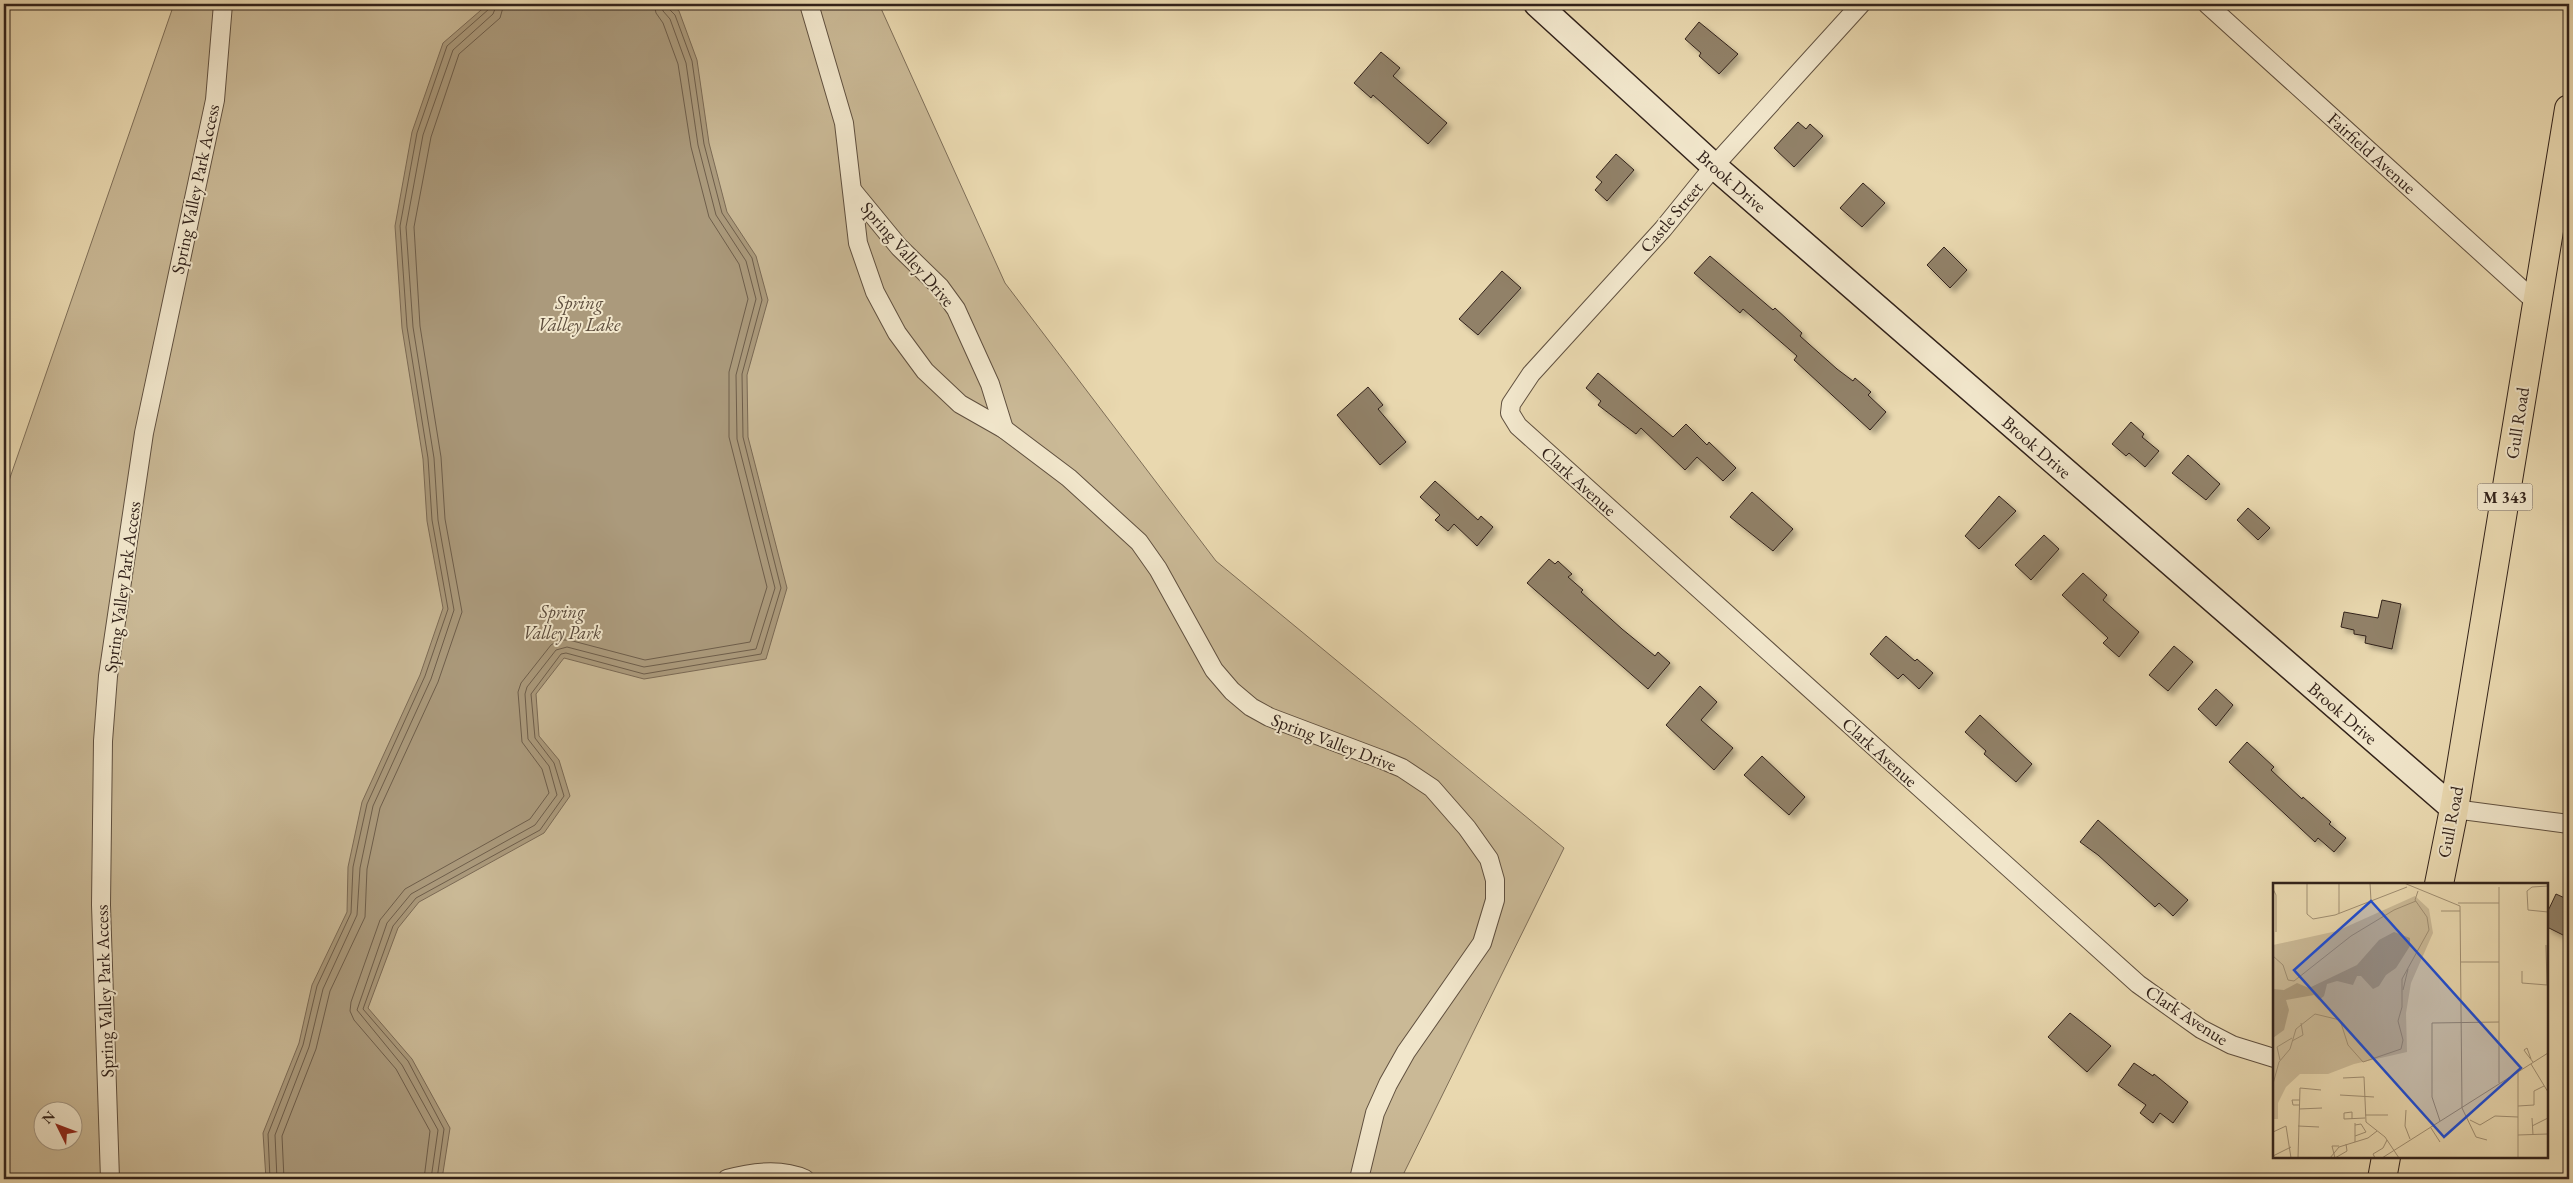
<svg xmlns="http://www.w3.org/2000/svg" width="2573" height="1183" font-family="'EB Garamond',serif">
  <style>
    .green { fill: #cab996; stroke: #7e6e58; fill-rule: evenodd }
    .water { fill: #ab9a7c; stroke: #7b6a55 }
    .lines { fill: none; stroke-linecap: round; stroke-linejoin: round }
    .shore { stroke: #6e5e4b; stroke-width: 1 }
    .building { fill: #918167; stroke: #32221a; filter: url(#shadow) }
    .street-casing { stroke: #60503f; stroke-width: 20 }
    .secondary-casing { stroke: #32221a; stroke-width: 28 }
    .primary-casing { stroke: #32221a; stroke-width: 30 }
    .street { stroke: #f1e6cb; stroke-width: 18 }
    .secondary { stroke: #f1e6cb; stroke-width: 25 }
    .primary { stroke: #e9d8af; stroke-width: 28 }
    .labels { text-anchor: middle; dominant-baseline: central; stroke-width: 4; stroke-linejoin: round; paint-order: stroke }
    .shield { fill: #f1e6cb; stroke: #6b5d4f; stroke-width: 1 }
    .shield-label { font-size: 16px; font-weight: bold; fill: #32221a }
    .street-label { font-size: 18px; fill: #32221a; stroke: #f1e6cb }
    .park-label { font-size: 18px; font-style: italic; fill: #584839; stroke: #f1e6cb }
    .water-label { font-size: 19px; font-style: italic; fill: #5c4c3c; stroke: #f1e6cb }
    .inset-road { fill: none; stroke: #a08f73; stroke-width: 1 }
    .view { fill: #1d4ed8; fill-opacity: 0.15; stroke: #1d4ed8; stroke-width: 2.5 }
    .inset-edge { fill: none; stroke: #32221a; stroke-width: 2.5 }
  </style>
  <defs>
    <filter id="shadow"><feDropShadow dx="4.5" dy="4.5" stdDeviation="2.5" flood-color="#0004"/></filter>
  </defs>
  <rect width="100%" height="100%" fill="#e9d8af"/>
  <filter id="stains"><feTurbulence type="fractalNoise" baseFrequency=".004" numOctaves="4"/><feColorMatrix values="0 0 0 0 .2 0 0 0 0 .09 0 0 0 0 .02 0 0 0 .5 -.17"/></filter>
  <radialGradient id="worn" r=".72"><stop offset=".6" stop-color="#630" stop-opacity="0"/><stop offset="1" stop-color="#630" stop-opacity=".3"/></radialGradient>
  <path class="green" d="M174,4H879L1005,283L1216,561L1564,848L1401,1179H4V495ZM42,1110H72V1140H42Z"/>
  <polygon class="water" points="488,4 671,4 679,11 697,60 709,143 727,212 756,256 768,300 747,375 748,437 787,588 766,659 644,679 564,658 536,694 539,736 559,760 570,796 544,833 419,902 398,928 368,1008 412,1059 450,1128 442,1179 266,1179 263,1133 299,1043 312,985 347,912 348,867 362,802 420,675 443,608 427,521 423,459 402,328 395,226 412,132 443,43"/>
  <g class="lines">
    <g class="shore">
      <polyline points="270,1179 268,1134 303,1045 317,986 351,913 353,867 367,804 425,676 448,609 432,520 428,458 407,327 400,226 417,133 447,46 489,9 490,4"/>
      <polyline points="277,1179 275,1135 309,1047 323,989 357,915 360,868 373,806 431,679 454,610 438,520 434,458 413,327 406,227 423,135 453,50 493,14 497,4"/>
      <polyline points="284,1179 282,1136 316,1049 330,991 365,917 367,869 380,808 438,682 462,612 445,519 441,457 420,326 414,227 431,137 459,54 500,18 504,4"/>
      <polyline points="424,1179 430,1131 396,1069 354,1020 350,1011 351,1002 380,920 405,889 530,819 549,793 542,769 522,742 518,692 521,683 551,645 559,640 569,640 645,660 750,642 767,587 729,437 729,372 748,299 739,264 709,217 691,147 678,64 663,23 656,13 654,4"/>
      <polyline points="431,1179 438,1130 402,1065 357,1010 387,923 411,894 535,825 557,795 549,766 528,739 525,694 527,687 556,650 567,647 644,667 756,649 775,588 737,439 736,375 756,299 746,261 716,215 698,145 686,63 670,19 663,11 661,4"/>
      <polyline points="437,1179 444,1129 408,1061 363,1009 393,926 416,898 540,830 564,796 554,763 535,738 531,694 561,654 566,653 644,674 761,654 781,588 743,437 742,374 762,300 752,258 722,213 704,144 692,61 675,15 669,9 668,4"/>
    </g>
  </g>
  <g class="building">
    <polygon points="1699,22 1738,54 1719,74 1699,56 1701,53 1685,39"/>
    <polygon points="1381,52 1400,68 1393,76 1447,123 1428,144 1373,95 1371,98 1354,83"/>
    <polygon points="1798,122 1806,129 1810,124 1823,136 1794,167 1774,148"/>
    <polygon points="1616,154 1634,170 1607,201 1595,190 1602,182 1596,177"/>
    <polygon points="1863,183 1885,203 1862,227 1840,208"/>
    <polygon points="1944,247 1967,270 1950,288 1927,265"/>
    <polygon points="1710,256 1773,310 1775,308 1802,333 1800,336 1837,369 1853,381 1855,378 1871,392 1868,395 1886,412 1870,430 1794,360 1797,356 1743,309 1740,313 1694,273"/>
    <polygon points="1502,271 1521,288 1478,335 1459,319"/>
    <polygon points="1598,373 1673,437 1686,424 1707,445 1709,442 1736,468 1723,481 1697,457 1685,470 1641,428 1636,434 1598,405 1601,401 1586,388"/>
    <polygon points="1368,387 1383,405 1378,409 1406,442 1380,465 1337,415"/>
    <polygon points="2131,422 2144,434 2142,437 2159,451 2145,467 2129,453 2126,456 2112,444"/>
    <polygon points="2188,455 2220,484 2206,500 2172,473"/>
    <polygon points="1435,481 1478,520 1481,516 1493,527 1477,546 1454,524 1448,531 1435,520 1440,515 1420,497"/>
    <polygon points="1752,492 1793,529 1773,551 1730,517"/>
    <polygon points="1999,496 2016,511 1979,549 1965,536"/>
    <polygon points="2248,508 2270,528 2258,540 2237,520"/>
    <polygon points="2044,535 2059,549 2031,580 2015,565"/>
    <polygon points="1549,559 1555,564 1558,561 1572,574 1568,577 1583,590 1581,592 1622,629 1655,656 1658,652 1670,663 1648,689 1527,583"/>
    <polygon points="2083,573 2107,595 2103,600 2139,632 2119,657 2103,643 2108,638 2062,595"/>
    <polygon points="2382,600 2401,604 2392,649 2365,643 2366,636 2354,634 2354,630 2341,627 2344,612 2378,618"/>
    <polygon points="1886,636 1915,661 1917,659 1933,673 1919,689 1903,674 1898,679 1870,654"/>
    <polygon points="2174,646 2193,662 2168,691 2149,675"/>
    <polygon points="1700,686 1717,702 1701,720 1733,748 1714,770 1666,725"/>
    <polygon points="2216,689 2233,705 2216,726 2198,709"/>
    <polygon points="1980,715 2032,764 2016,782 1984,754 1986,751 1965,732"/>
    <polygon points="2247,742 2274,767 2271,770 2302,799 2303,797 2331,822 2329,824 2346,838 2334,852 2318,838 2315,842 2229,762"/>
    <polygon points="1762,756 1805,797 1789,815 1744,775"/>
    <polygon points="2098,820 2188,900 2173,916 2159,903 2155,907 2098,855 2080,842"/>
    <polygon points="2556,894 2569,900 2569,938 2547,927 2547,913"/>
    <polygon points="2070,1013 2111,1046 2087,1072 2048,1037"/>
    <polygon points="2134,1063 2153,1076 2154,1074 2188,1102 2173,1123 2160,1113 2153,1123 2140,1113 2146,1105 2118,1085"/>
  </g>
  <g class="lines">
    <g class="street-casing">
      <g id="street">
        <polyline points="809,4 844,123 858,243 875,292 897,333 925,371 960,404 1004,429 1069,478 1139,542 1158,569 1214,670 1232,691 1251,707 1269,717 1383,760 1402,768 1432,788 1467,828 1489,859 1495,880 1495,900 1482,943 1406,1052 1388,1084 1375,1113 1359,1179"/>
        <polyline points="1861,4 1714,166 1663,229 1531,374 1511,404 1510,413 1518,426 2138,984 2201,1029 2232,1045 2274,1058"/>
        <polyline points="2207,4 2537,303"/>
        <polyline points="853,191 899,247 940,287 956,309 990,384 1004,429"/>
        <polyline points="2454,809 2569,824"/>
        <polyline points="110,1179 101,905 103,741 108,676 144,433 215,100 223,4"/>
        <path d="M727,1179C752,1172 781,1168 805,1179"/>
      </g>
    </g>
    <g class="secondary-casing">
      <polyline id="secondary" points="1537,4 1714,166 2454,809"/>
    </g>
    <g class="primary-casing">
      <g id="primary">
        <polyline points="2439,884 2454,809 2569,109"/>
        <polyline points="2382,1179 2386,1157"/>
      </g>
    </g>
    <use href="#street" class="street"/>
    <use href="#secondary" class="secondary"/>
    <use href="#primary" class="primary"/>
  </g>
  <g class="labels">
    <rect class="shield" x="2477.5" y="483.5" width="55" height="27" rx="4"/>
    <g class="shield-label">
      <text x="2505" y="497">M 343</text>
    </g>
    <g class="street-label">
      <text transform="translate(2372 153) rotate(42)">Fairfield Avenue</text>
      <text transform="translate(1732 181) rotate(41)">Brook Drive</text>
      <text transform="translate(195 189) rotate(-78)">Spring Valley Park Access</text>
      <text transform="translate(1671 217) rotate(-50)">Castle Street</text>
      <text transform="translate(908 254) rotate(49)">Spring Valley Drive</text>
      <text transform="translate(2517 423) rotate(-81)">Gull Road</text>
      <text transform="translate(2037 447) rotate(41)">Brook Drive</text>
      <text transform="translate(1579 481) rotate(42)">Clark Avenue</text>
      <text transform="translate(122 587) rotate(-82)">Spring Valley Park Access</text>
      <text transform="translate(2343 713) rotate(41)">Brook Drive</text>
      <text transform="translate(1334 742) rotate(21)">Spring Valley Drive</text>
      <text transform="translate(1880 752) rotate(42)">Clark Avenue</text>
      <text transform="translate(2450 822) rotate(-79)">Gull Road</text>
      <text transform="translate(104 991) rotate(-92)">Spring Valley Park Access</text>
      <text transform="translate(2187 1015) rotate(33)">Clark Avenue</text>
    </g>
    <g class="park-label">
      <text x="562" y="611">Spring<tspan x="562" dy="21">Valley Park</tspan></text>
    </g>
    <g class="water-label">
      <text x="579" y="302">Spring<tspan x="579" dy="22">Valley Lake</tspan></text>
    </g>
  </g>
  <g transform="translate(2273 883)">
    <rect width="275" height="275" fill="#e9d8af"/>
    <path d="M142,13L156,26L160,50L138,100L133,130L134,169L81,181L55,191H27L13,204L5,220V236H0V62L64,48Z" fill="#cab996"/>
    <path d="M121,49L137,55V63L123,85L113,92L106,103L100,106L88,93H84L80,102L64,98L54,101L51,113L46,117L41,112L13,117L16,127L11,147L0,155V106L11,107L24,100L36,105L84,82L106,57Z" fill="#ab9a7c"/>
    <path class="inset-road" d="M34,0V31L40,36L62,32L134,4M66,0V30M97,0L98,18M131,0L187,23L189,225L203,254L214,257M275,3L259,4L254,8L255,27L275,29M226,4V200M0,6L3,12V49M185,20H226M168,28H187M273,62L274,102M0,73L10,82L15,97L21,98L78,53L121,27L143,18M188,79H226M249,88V100L274,102M130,107L135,86M19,158L30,152L28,140M258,176L254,165L251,167L253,170L260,179M7,177L4,164L19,155M258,181L275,209M245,189V275M70,195L91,194L93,239L112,254L126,275M0,201L6,179L17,166L23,146L42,131L67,137L75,162L90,179L128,166L130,157L125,138L129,124V96L156,47L154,34L142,17L145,8M27,205L48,207M67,212L101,214M26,222H20L19,217H27M245,223L261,222V208L271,203M26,226L49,225M133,227L132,243L137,256M92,232H115M259,235L260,252M79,236V229L71,230V236L92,235M197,237L207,242L222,233L245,234M167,238L159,214V140L226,139M25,243L46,244M259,243L275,235M158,245L167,259M0,249L13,243L18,275M245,252L275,251M82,253L93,249L88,241L82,242M82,259V240M66,263H59L62,275L74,268L73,261M0,273L18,264M25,275L27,205M57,275L66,264L95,255L104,248M102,275L100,271L110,265L114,257M109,275L275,170"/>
    <path class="view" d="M98,18L248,185L171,254L21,87Z"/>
    <rect width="275" height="275" class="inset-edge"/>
  </g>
  <rect width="2573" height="1183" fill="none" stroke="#e9d8af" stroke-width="20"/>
  <rect x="5" y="5" width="2563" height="1173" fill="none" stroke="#32221a" stroke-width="2.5"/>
  <rect x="10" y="10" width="2553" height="1163" fill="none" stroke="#32221a"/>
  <g transform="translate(58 1126) rotate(312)"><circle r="24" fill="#f1e6cb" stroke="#a59884"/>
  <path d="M0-4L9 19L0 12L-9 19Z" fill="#8f2418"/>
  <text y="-8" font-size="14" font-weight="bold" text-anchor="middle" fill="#32221a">N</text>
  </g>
  <rect width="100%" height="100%" filter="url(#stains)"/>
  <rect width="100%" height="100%" fill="url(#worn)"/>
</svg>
